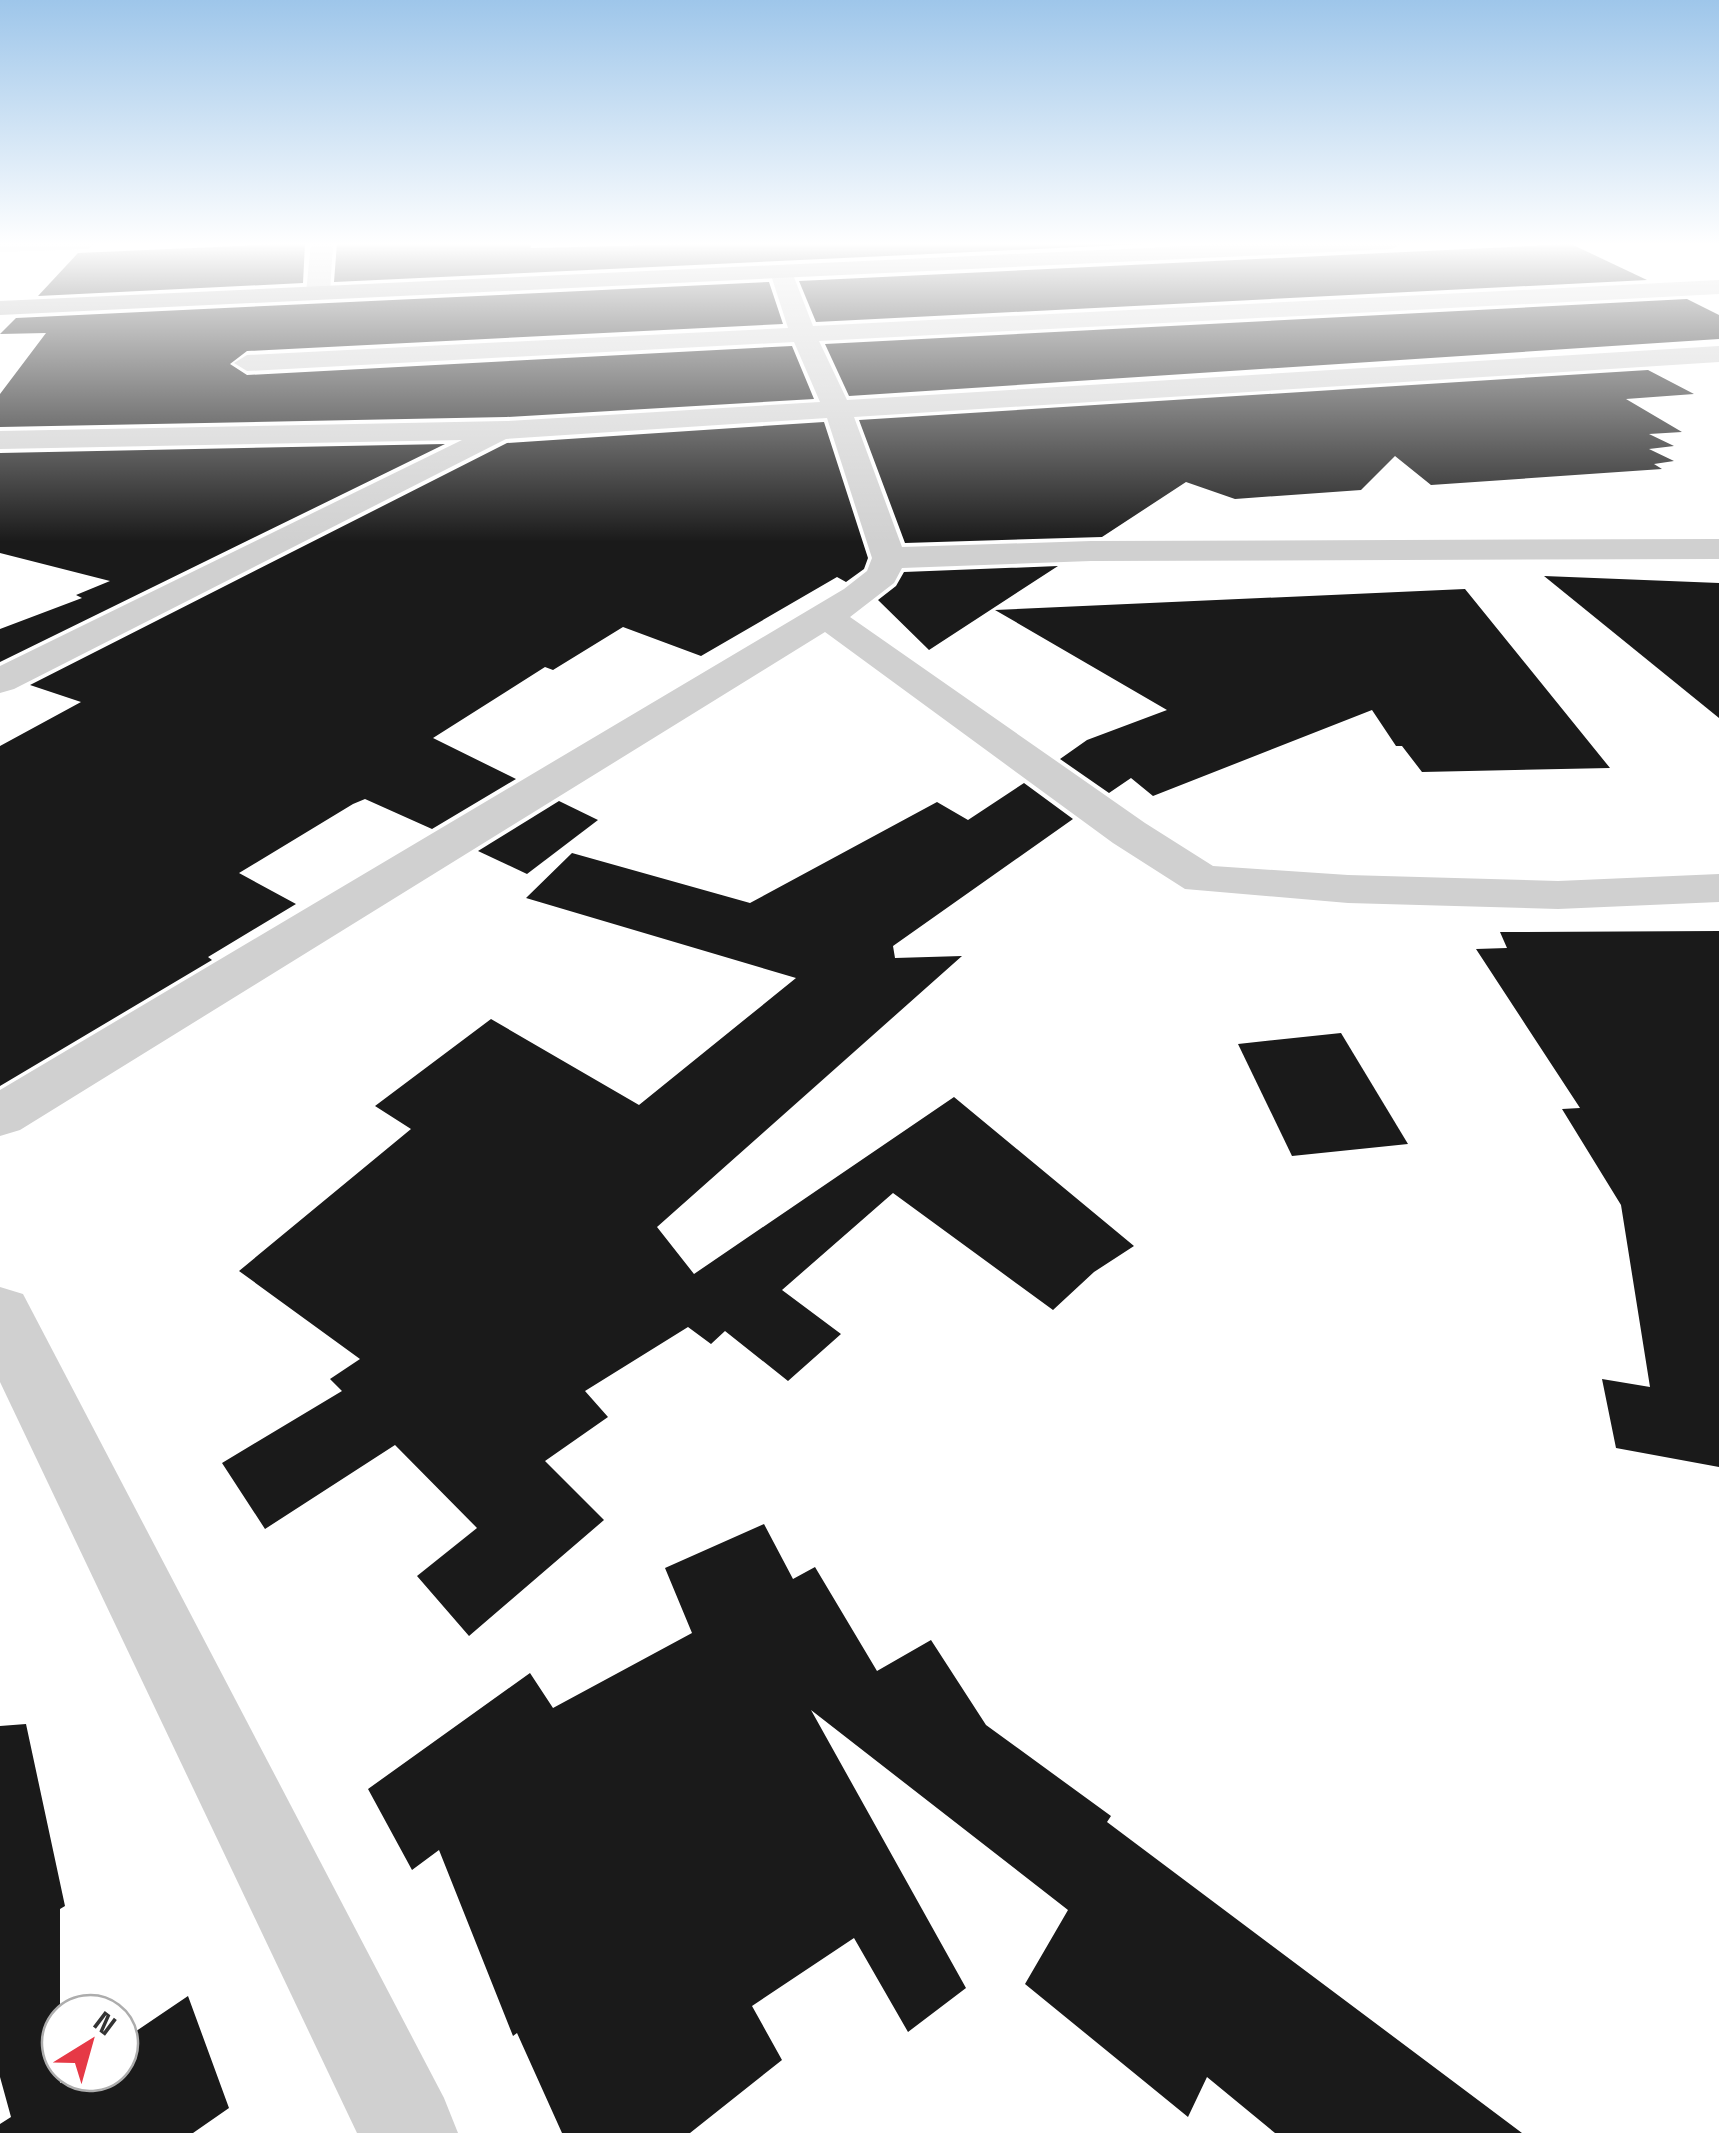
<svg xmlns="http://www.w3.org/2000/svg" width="1719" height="2133" font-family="'Space Grotesk',sans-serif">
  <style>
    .building { fill: #1a1a1a }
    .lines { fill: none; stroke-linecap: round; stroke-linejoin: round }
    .minor { fill: #d0d0d0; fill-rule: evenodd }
    .major { fill: #ababab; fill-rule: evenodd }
  </style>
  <rect width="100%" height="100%" fill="#fff"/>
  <g class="building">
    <polygon points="305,243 303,283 38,296 78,253"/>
    <polygon points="337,243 530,243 531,248 750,243 1163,243 334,282"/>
    <polygon points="1571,244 1647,280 816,322 799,281"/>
    <polygon points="769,282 783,324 247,351 230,364 247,375 792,346 814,399 506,417 0,427 0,394 46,333 0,334 16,318"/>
    <polygon points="1687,299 1719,315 1719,339 849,396 825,344"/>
    <polygon points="1648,370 1694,394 1626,399 1682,432 1649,434 1674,446 1649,449 1674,461 1654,464 1662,469 1431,485 1395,456 1361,490 1235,499 1186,482 1102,537 905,543 859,420"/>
    <polygon points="824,422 868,558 864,569 846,582 837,577 701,656 623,627 553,670 545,667 433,738 516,779 432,829 365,799 353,804 239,873 296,904 208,957 212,960 0,1086 0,746 81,702 30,685 507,443"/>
    <polygon points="445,444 0,662 0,629 82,598 76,595 110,581 0,553 0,453"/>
    <polygon points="1058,566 929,650 878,600 896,586 904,572"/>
    <polygon points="1544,576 1719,583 1719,718"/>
    <polygon points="1465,589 1610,768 1422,772 1402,746 1396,746 1372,710 1153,796 1131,778 1109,793 1060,759 1087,740 1167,710 995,610"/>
    <polygon points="1024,783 1073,819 893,946 895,958 962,956 657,1227 694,1274 954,1097 1134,1246 1094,1272 1053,1310 893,1193 782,1290 841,1334 788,1381 725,1331 711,1344 688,1327 585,1391 608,1417 545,1461 604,1520 469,1636 417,1576 477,1528 395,1445 265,1529 222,1463 342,1391 330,1379 360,1359 239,1271 411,1129 375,1106 491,1019 639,1105 796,978 526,898 572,853 750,903 937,802 968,820"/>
    <polygon points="559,801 598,820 527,874 478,851"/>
    <polygon points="1719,931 1719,1467 1616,1448 1602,1379 1650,1387 1621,1205 1562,1109 1580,1108 1476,949 1507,948 1500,932"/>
    <polygon points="1341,1033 1408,1144 1292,1156 1238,1044"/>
    <polygon points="764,1524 793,1579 815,1567 877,1671 931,1640 986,1725 1111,1816 1107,1822 1522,2133 1275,2133 1207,2077 1188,2117 1025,1984 1068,1910 811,1710 966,1988 908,2032 854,1938 752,2006 782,2060 690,2133 562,2133 517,2033 513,2036 439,1850 412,1870 368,1789 530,1673 553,1708 692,1633 665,1568"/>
    <polygon points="26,1724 65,1906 60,1909 60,2083 75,2073 120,2073 120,2042 188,1996 229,2108 193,2133 0,2133 0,2124 11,2117 0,2077 0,1726"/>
  </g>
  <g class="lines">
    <g class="minor">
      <polygon points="0,243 98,243 88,249 0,252"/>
      <polygon points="311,243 333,243 330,293 318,300 306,293"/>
      <polygon points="781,265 792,272 813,326 1719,280 1719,294 819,341 847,400 1719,346 1719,362 854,417 902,547 1091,541 1719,539 1719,559 1091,561 902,568 894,583 850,617 1145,823 1213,866 1348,875 1558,881 1719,874 1719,902 1558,909 1348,903 1185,889 1113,843 825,632 20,1130 0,1136 0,1090 844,589 867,571 872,558 827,418 506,439 14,689 0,693 0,666 462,440 0,449 0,431 506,421 820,402 794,342 247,371 234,363 247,355 788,328 770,272"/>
      <polygon points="0,1287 23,1294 444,2098 458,2133 357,2133 0,1382"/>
    </g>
    <polygon class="major" points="1252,243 1402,243 1392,249 0,315 0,301"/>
  </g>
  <linearGradient id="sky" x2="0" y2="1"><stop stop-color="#9ec6ea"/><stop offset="0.45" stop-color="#fff"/><stop offset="1" stop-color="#fff" stop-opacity="0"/></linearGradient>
  <rect width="1719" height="542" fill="url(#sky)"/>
  <g transform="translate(90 2043) rotate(37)"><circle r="48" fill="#ffffff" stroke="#adadad" stroke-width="2.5"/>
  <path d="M0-8L18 38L0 25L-18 38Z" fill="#e63946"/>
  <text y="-15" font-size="28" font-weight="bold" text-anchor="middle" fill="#333333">N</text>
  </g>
</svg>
